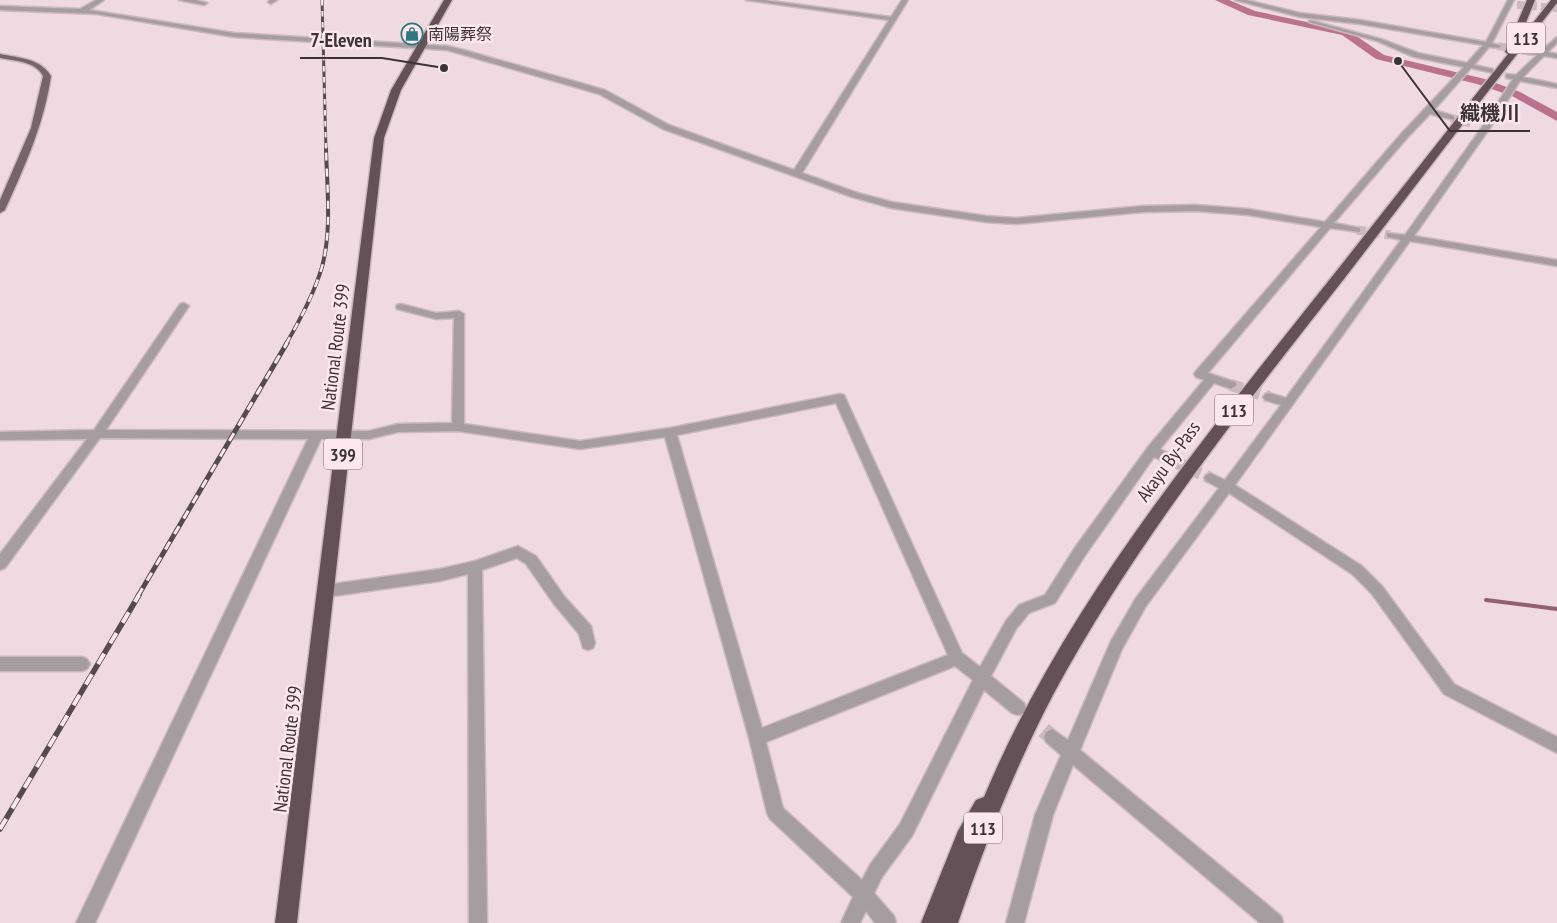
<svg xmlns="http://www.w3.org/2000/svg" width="1557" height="923" font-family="'PT Sans Narrow','Noto Sans JP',sans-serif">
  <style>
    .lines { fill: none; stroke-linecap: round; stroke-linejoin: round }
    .stream { stroke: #945f73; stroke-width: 4 }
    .river { fill: #ba728d; fill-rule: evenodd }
    .minor-tunnel-far3 { stroke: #cbb9bf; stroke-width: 8; stroke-dasharray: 8 4; stroke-linecap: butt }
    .minor-tunnel-far2 { stroke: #cbb9bf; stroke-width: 9; stroke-dasharray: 9 5; stroke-linecap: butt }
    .minor-tunnel-far1 { stroke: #cbb9bf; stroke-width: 12; stroke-dasharray: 12 6; stroke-linecap: butt }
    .minor-tunnel { stroke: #cbb9bf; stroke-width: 16; stroke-dasharray: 16 8; stroke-linecap: butt }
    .minor-casing { stroke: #cbb9bf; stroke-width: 3 }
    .major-casing { stroke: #cbb9bf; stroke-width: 3 }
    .highway-casing { stroke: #cbb9bf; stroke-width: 3 }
    .minor { fill: #a69da0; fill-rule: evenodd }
    .major { fill: #75656a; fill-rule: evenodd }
    .highway { fill: #635157; fill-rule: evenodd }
    .rail-far3-casing { stroke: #554b4f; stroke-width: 3 }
    .rail-far2-casing { stroke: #554b4f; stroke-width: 4 }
    .rail-far1-casing { stroke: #554b4f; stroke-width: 5 }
    .rail-casing { stroke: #554b4f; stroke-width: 5.5 }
    .rail-far3 { stroke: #fde7ee; stroke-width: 2; stroke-dasharray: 5.5; stroke-linecap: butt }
    .rail-far2 { stroke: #fde7ee; stroke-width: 2.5; stroke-dasharray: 8; stroke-linecap: butt }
    .rail-far1 { stroke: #fde7ee; stroke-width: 3; stroke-dasharray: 9; stroke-linecap: butt }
    .rail { stroke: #fde7ee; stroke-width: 4; stroke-dasharray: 12; stroke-linecap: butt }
    .labels { text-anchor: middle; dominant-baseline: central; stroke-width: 5; stroke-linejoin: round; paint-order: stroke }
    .far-poi-label { font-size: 16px; fill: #3b3336; stroke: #fde7ee; text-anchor: start }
    .shield { fill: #fde7ee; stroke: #75696d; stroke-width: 1 }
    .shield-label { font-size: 18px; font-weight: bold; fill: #3b3336 }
    .street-label { font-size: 19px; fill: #3b3336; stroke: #fde7ee }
    .leader { fill: none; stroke: #3b3336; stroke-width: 2 }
    .callout-dot { fill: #3b3336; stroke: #fde7ee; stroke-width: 2 }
    .callout-label { font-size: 20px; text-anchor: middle; font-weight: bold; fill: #3b3336; stroke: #fde7ee; stroke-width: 5; stroke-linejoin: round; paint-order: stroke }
  </style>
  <rect width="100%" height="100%" fill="#efdae1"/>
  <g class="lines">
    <polyline class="stream" points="1486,600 1557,609"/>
    <polygon class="river" points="1215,0 1229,0 1255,11 1349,31 1384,55 1485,79 1520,92 1557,112 1557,121 1512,96 1477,84 1376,59 1342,35 1248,15"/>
    <g class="minor-tunnel-far3">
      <polyline points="1517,5 1557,8"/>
      <polyline points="1498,46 1531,52"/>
      <polyline points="1451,118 1472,124"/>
    </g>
    <polyline class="minor-tunnel-far2" points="1357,230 1390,235"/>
    <g class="minor-tunnel-far1">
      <polyline points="1231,385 1269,397"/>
      <polyline points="1173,461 1210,478"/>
    </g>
    <polyline class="minor-tunnel" points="1025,715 1052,737"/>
    <g class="minor-casing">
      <g id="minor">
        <path d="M96,0H104L89,10L234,33L447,46L460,49L605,90L669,125L794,170L889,20L746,0H764L891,17L902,0H908L802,173L858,193L892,202L986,216L1016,218L1143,206L1196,205L1248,209L1325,222L1401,134L1464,67L1414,57L1377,41L1309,22V20L1381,39L1418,53L1467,63L1483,45L1360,24L1300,17L1235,0H1246L1300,13L1360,20L1486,42L1508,0H1514L1492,43L1502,46L1498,48L1489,47L1474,65L1493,69V73L1471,68L1434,110L1454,116V120L1430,114L1407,138L1334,223L1360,228V232L1330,228L1208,373L1235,382L1237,385L1231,389L1214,383L1160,449L1177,458L1179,461L1177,464H1169L1154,457L1084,557L1055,603L1029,613L1016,629L991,676L1024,703L1026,708L1024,713L1018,715L1012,713L984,690L912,836L882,877L874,893L894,916L896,923H875L866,911L860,923H841L853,897L770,819L767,813L749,738L665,437L580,449L458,431L398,432L369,439H321L95,923H76L308,439L100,438L5,568L0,570V554L87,439L0,440V432L94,430L180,304L184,303L189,306L106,430L369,431L398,424L452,423L454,318L436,319L397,309L396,307L397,305L401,304L436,313L459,311L464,314V424L580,441L670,428L840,394L844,395L962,653L980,667L1006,621L1019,605L1045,595L1074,549L1148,447L1204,380L1196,377L1194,374L1196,371L1321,227L1248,215L1196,211L1143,212L1016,224L986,222L891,208L852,197L663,129L599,94L447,50L234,37L97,14L0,10V6L80,9ZM836,403L948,655L762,728L677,435ZM955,666L973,680L900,824L870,865L862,880L783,808L766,742Z"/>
        <polygon points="179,0 196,0 207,3 204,5"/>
        <polygon points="270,0 277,0 271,4 268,2"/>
        <polygon points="1557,37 1557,43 1548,52 1557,54 1557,58 1544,56 1523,77 1557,84 1557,88 1520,81 1490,128 1414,236 1557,260 1557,266 1410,241 1235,485 1362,566 1382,586 1454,684 1557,737 1557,753 1444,694 1372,594 1352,574 1229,493 1146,606 1122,649 1080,750 1281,916 1283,923 1260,923 1073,765 1053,815 1024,923 1006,923 1035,815 1061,755 1046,742 1044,737 1046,732 1052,729 1068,740 1111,641 1136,598 1219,488 1206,481 1204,478 1206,475 1210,473 1225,480 1281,405 1265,400 1263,397 1265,394 1269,393 1286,398 1401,240 1387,237 1387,233 1405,235 1482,127 1513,79 1506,78 1506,74 1516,75 1537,55 1528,54 1528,50 1541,51"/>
        <polygon points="518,546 536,556 564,596 591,626 595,643 593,648 588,650 583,648 579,634 554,604 526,564 517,558 482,570 487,923 469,923 468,574 440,581 326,597 321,595 319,591 321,587 326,585 440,569 475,561"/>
        <polygon points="0,657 82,657 87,659 90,664 87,669 82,671 0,671"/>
      </g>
    </g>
    <g class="major-casing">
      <path id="major" d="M0,54C19,58 40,58 51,76C44,124 25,166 5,210L0,213V200L31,128L43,76C35,61 15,61 0,58Z"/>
    </g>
    <g class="highway-casing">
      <g id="highway">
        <polygon points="444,0 452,0 401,90 384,138 297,923 275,923 374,138 391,90"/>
        <path d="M1527,0H1535L1518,42L1551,0H1557V3C1486,93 1417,184 1347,275C1242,409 1135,543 1054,693C1015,767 985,844 958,923H921L958,831L976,800L984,797C1059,618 1183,464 1303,313C1372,227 1439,140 1508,54L1505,52Z"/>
      </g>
    </g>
    <use href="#minor" class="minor"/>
    <use href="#major" class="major"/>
    <use href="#highway" class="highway"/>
    <g class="rail-far3-casing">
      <polyline id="rail-far3" points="322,0 326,150"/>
    </g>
    <g class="rail-far2-casing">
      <path id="rail-far2" d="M286,344C300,320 314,294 322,267C332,230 327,187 326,149"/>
    </g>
    <g class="rail-far1-casing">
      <polyline id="rail-far1" points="138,596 287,343"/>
    </g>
    <g class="rail-casing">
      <polyline id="rail" points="0,829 139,595"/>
    </g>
    <use href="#rail-far3" class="rail-far3"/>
    <use href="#rail-far2" class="rail-far2"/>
    <use href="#rail-far1" class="rail-far1"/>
    <use href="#rail" class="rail"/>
  </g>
  <defs>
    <g id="shop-ring" transform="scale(1.125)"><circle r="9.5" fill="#fde7ee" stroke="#2e777f" stroke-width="1.5"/><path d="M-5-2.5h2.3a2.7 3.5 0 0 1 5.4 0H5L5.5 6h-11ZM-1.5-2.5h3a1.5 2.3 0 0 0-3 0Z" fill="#2e777f"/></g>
  </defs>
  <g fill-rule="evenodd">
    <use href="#shop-ring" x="412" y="34"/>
  </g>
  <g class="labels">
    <g class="far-poi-label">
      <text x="428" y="34">南陽葬祭</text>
    </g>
    <g class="shield">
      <rect x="1507" y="22.5" width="38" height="31" rx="4"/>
      <rect x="1215" y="394.5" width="38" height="31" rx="4"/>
      <rect x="324" y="438.5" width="38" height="31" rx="4"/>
      <rect x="964" y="812.5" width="38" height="31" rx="4"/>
    </g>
    <g class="shield-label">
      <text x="1526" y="38">113</text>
      <text x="1234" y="410">113</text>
      <text x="343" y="454">399</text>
      <text x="983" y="828">113</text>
    </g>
    <g class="street-label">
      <text transform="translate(335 347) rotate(-83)">National Route 399</text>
      <text transform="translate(1168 461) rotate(-54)">Akayu By-Pass</text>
      <text transform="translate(287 749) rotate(-83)">National Route 399</text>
    </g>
  </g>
  <path class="leader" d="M444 68L382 58H300M1398 61L1450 131H1530"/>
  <g class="callout-dot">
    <circle cx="444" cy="68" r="5"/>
    <circle cx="1398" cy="61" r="5"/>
  </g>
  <g class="callout-label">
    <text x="341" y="47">7-Eleven</text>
    <text x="1490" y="120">織機川</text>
  </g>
</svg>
